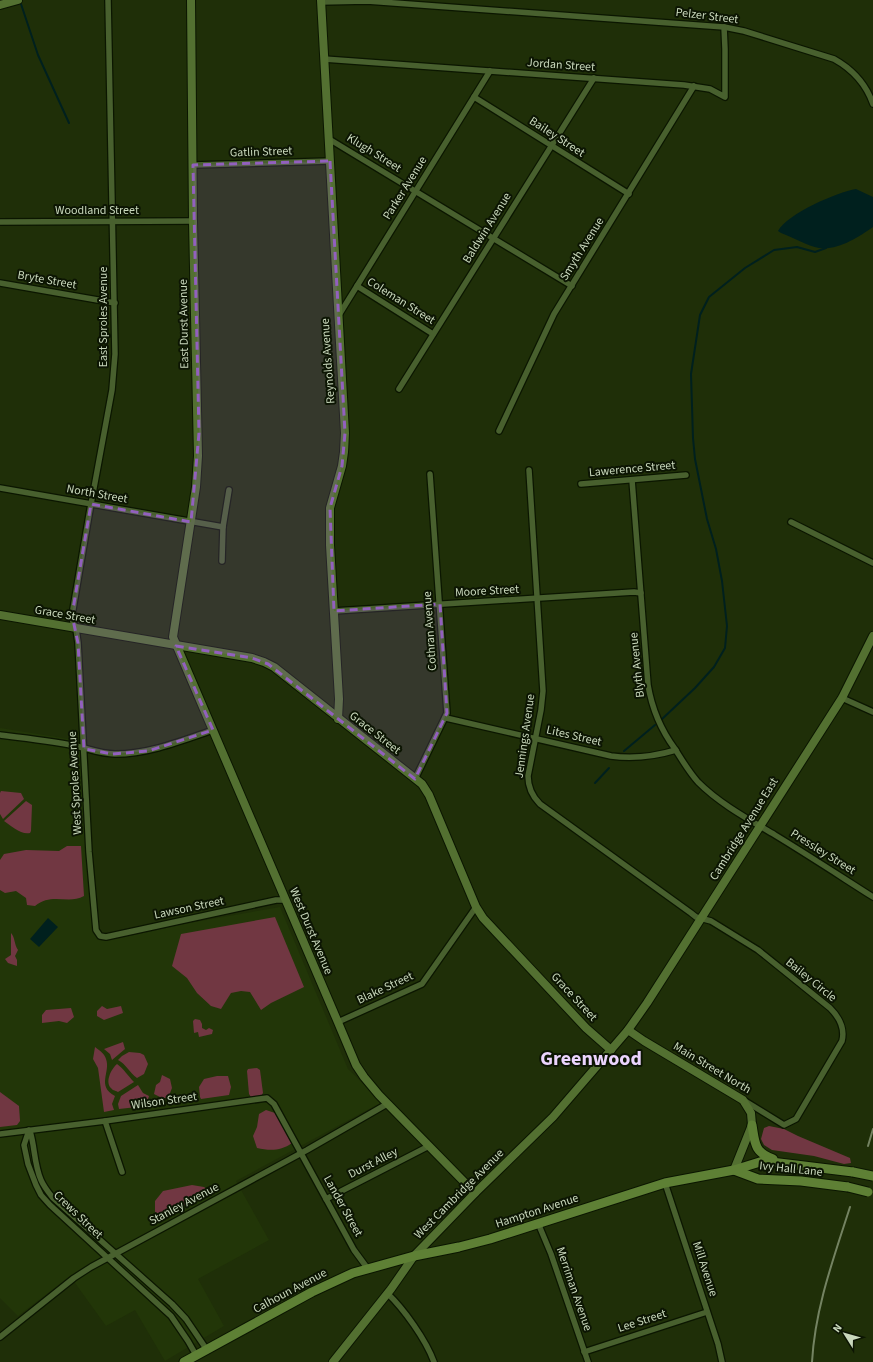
<svg xmlns="http://www.w3.org/2000/svg" width="873" height="1362" font-family="'Source Sans 3',sans-serif">
  <style>
    .built { fill: #223608 }
    .green { fill: #713742 }
    .water { fill: #00201e }
    .lines { fill: none; stroke-linecap: round; stroke-linejoin: round }
    .stream { stroke: #00201e; stroke-width: 2 }
    .street-casing { stroke: #0b1600; stroke-width: 8 }
    .secondary-casing { stroke: #0b1600; stroke-width: 10 }
    .primary-casing { stroke: #0b1600; stroke-width: 11 }
    .street { stroke: #48602e; stroke-width: 5.5 }
    .secondary { stroke: #537031; stroke-width: 8 }
    .primary { stroke: #5e8035; stroke-width: 9 }
    .rail { stroke: #748362; stroke-width: 2 }
    .primary-bridge-casing { stroke: #0b1600; stroke-width: 11; stroke-linecap: butt }
    .primary-bridge { stroke: #5e8035; stroke-width: 9 }
    .marked { fill: #9260be; fill-opacity: 0.2; stroke: #9260be; stroke-width: 3; stroke-dasharray: 8 5; stroke-linejoin: round }
    .labels { text-anchor: middle; dominant-baseline: central; stroke-width: 4; stroke-linejoin: round; paint-order: stroke }
    .street-label { font-size: 12px; fill: #c9d8bc; stroke: #0c1503 }
    .town-label { font-size: 20px; font-weight: bold; fill: #ebd4fd; stroke: #0c1503 }
  </style>
  <rect width="100%" height="100%" fill="#1f2f08"/>
  <polygon class="built" points="0,728 82,741 94,931 104,938 280,907 348,1069 382,1102 236,1181 269,1240 198,1279 224,1326 165,1361 135,1310 106,1326 70,1276 18,1316 0,1298"/>
  <g class="green">
    <polygon points="1,791 21,793 24,799 3,819 0,814 0,793"/>
    <path d="M26,801L32,805L31,831L30,833C21,835 11,826 4,821Z"/>
    <path d="M67,846H81L84,896C68,905 52,892 35,906L27,905L26,898L16,891L5,893L0,890V860L4,854L26,850L59,851Z"/>
    <polygon points="275,917 304,987 271,1003 261,1010 250,992 241,991 231,993 221,1009 211,1006 197,993 187,978 172,966 181,934"/>
    <path d="M11,933C15,937 14,944 18,950L15,956L17,960V966L8,963L5,959L11,955Z"/>
    <polygon points="102,1006 107,1009 121,1006 123,1013 104,1020 97,1016 97,1011"/>
    <polygon points="71,1008 74,1017 67,1023 59,1021 42,1023 42,1015 46,1010"/>
    <polygon points="195,1019 200,1020 202,1024 202,1028 206,1030 209,1028 213,1030 212,1034 199,1037 198,1032 194,1033 193,1021"/>
    <polygon points="123,1042 125,1049 112,1060 110,1054 104,1049"/>
    <path d="M95,1047C99,1050 105,1054 106,1059C111,1072 96,1086 115,1096L112,1104L114,1110L104,1112L98,1068L93,1059Z"/>
    <path d="M129,1052L140,1053L144,1055L148,1064L144,1074L137,1078C130,1073 126,1064 118,1060L122,1056Z"/>
    <path d="M117,1064C124,1069 128,1076 134,1082L118,1092C117,1091 112,1090 112,1089C104,1083 111,1069 117,1064Z"/>
    <polygon points="257,1068 260,1070 263,1093 261,1096 251,1097 249,1094 247,1071 248,1069"/>
    <polygon points="162,1075 170,1079 172,1088 168,1098 162,1098 154,1094 156,1085 160,1082"/>
    <polygon points="217,1076 228,1076 231,1087 229,1095 201,1099 200,1097 199,1087 204,1079"/>
    <polygon points="138,1085 143,1093 149,1096 146,1106 119,1109 118,1104 121,1096"/>
    <polygon points="0,1092 19,1106 20,1121 17,1125 0,1127"/>
    <path d="M266,1110L275,1113L292,1143C281,1151 270,1151 257,1148L253,1136L257,1127L259,1114Z"/>
    <polygon points="769,1126 784,1129 798,1136 850,1158 851,1163 844,1164 814,1156 772,1150 764,1145 761,1139 764,1128"/>
    <path d="M192,1185L204,1187L208,1190L207,1194C201,1197 194,1199 189,1202C176,1211 171,1220 155,1212V1201L163,1191Z"/>
  </g>
  <g class="water">
    <path d="M856,189L873,197V227C859,237 837,251 819,248C808,246 792,237 781,233L778,231C787,214 837,192 856,189Z"/>
    <polygon points="48,918 58,927 39,947 30,939"/>
  </g>
  <g class="lines">
    <g class="stream">
      <polyline points="21,4 38,55 69,123"/>
      <polyline points="661,720 695,688 714,667 725,648 727,626 722,581 716,549 707,519 695,459 693,438 691,374 700,315 709,297 745,268 774,250 797,247 815,252 826,248"/>
      <polyline points="624,751 655,725"/>
      <polyline points="595,783 609,768"/>
    </g>
    <g class="street-casing">
      <g id="street">
        <polyline points="108,0 115,354 112,390 89,515 72,615 73,622 76,629 78,643 89,852 96,930 100,936 106,937 276,900 285,900"/>
        <path d="M321,2L367,1L724,27L744,31L834,59C852,69 866,84 873,104"/>
        <polyline points="324,59 684,85 710,89 725,97 725,49 724,27"/>
        <polyline points="474,97 629,194"/>
        <polyline points="329,139 572,286"/>
        <polyline points="193,165 330,161"/>
        <polyline points="0,222 193,221"/>
        <polyline points="0,283 115,303"/>
        <polyline points="357,286 433,334"/>
        <polyline points="339,315 490,71"/>
        <polyline points="399,389 594,78"/>
        <polyline points="499,431 554,314 694,86"/>
        <path d="M529,470L543,691L541,710L528,776C528,787 532,796 540,804L691,913L696,917L711,921L758,950L830,1008C839,1017 845,1029 842,1041L796,1119L784,1125L745,1101"/>
        <path d="M632,480L648,685C652,709 661,730 675,749C682,760 689,772 698,782C720,804 748,819 775,835C808,855 840,876 873,897"/>
        <polyline points="581,484 686,475"/>
        <polyline points="0,488 223,527"/>
        <polyline points="791,522 873,563"/>
        <polyline points="222,561 223,527 229,490"/>
        <polyline points="334,611 634,592 641,593"/>
        <polyline points="842,698 873,712"/>
        <path d="M446,718L611,756C634,759 653,757 676,750"/>
        <path d="M0,735C25,738 51,741 76,746C89,749 101,754 115,754C149,754 181,741 213,730"/>
        <polyline points="415,779 447,713 430,474"/>
        <polyline points="338,1022 422,984 476,907"/>
        <polyline points="105,1121 122,1172"/>
        <polyline points="29,1130 24,1145 28,1164 36,1185 41,1195 50,1205 171,1316 188,1341 196,1355"/>
        <path d="M30,1131C35,1147 34,1164 41,1180C44,1187 49,1193 53,1198L172,1304L186,1319L207,1350"/>
        <polyline points="0,1134 105,1121 267,1098 274,1104 354,1250 368,1269"/>
        <polyline points="665,1183 718,1344 722,1362"/>
        <polyline points="326,1199 429,1146"/>
        <polyline points="538,1223 551,1254 588,1362"/>
        <path d="M387,1293C404,1309 426,1340 434,1362"/>
        <polyline points="0,1337 74,1278 91,1267 307,1150 387,1104"/>
        <polyline points="584,1352 707,1312"/>
      </g>
    </g>
    <g class="secondary-casing">
      <g id="secondary">
        <polyline points="191,0 193,221 198,456 196,487 173,637 337,1020 356,1065 364,1077 379,1095 475,1193"/>
        <polyline points="321,0 345,433 344,452 342,466 330,508 330,545 339,699 338,719"/>
        <polyline points="0,5 18,0"/>
        <polyline points="0,615 252,658 264,662 274,667 422,784 429,795 476,907 483,918 586,1028 611,1050"/>
        <polyline points="628,1030 644,1041 743,1100 751,1113 752,1125 734,1170"/>
        <polyline points="333,1362 391,1289 414,1256 475,1193 553,1117 628,1030 647,1003 842,698 873,636"/>
      </g>
    </g>
    <g class="primary-casing">
      <g id="primary">
        <path d="M752,1125C755,1143 754,1152 773,1159"/>
        <polyline points="734,1170 758,1179 801,1181 848,1187"/>
        <polyline points="184,1362 312,1292 353,1273 414,1256 459,1247 490,1239 665,1183 734,1170 763,1161 853,1172"/>
      </g>
    </g>
    <use href="#street" class="street"/>
    <use href="#secondary" class="secondary"/>
    <use href="#primary" class="primary"/>
    <g class="rail">
      <polyline points="868,1146 873,1129"/>
      <path d="M812,1362C815,1308 834,1257 850,1207"/>
    </g>
    <g class="primary-bridge-casing">
      <g id="primary-bridge">
        <polyline points="853,1172 873,1176"/>
        <polyline points="848,1187 868,1192"/>
      </g>
    </g>
    <use href="#primary-bridge" class="primary-bridge"/>
  </g>
  <path class="marked" d="M330,161L345,433L342,466L330,508L334,611L440,604L447,713L415,779L268,664L252,658L176,646L213,730L148,751L113,754L84,749L78,643L72,615L91,504L191,522L199,433L193,165Z"/>
  <g class="labels">
    <g class="street-label">
      <text transform="translate(707 16) rotate(7)">Pelzer Street</text>
      <text transform="translate(561 65) rotate(4)">Jordan Street</text>
      <text transform="translate(557 137) rotate(33)">Bailey Street</text>
      <text transform="translate(261 152) rotate(-2)">Gatlin Street</text>
      <text transform="translate(374 153) rotate(32)">Klugh Street</text>
      <text transform="translate(405 188) rotate(-58)">Parker Avenue</text>
      <text x="97" y="210">Woodland Street</text>
      <text transform="translate(487 228) rotate(-58)">Baldwin Avenue</text>
      <text transform="translate(582 249) rotate(-58)">Smyth Avenue</text>
      <text transform="translate(47 280) rotate(10)">Bryte Street</text>
      <text transform="translate(401 301) rotate(32)">Coleman Street</text>
      <text transform="translate(103 317) rotate(-90)">East Sproles Avenue</text>
      <text transform="translate(184 324) rotate(-91)">East Durst Avenue</text>
      <text transform="translate(328 361) rotate(-94)">Reynolds Avenue</text>
      <text transform="translate(632 469) rotate(-5)">Lawerence Street</text>
      <text transform="translate(97 494) rotate(10)">North Street</text>
      <text transform="translate(487 591) rotate(-3)">Moore Street</text>
      <text transform="translate(65 615) rotate(10)">Grace Street</text>
      <text transform="translate(430 631) rotate(-94)">Cothran Avenue</text>
      <text transform="translate(637 665) rotate(-96)">Blyth Avenue</text>
      <text transform="translate(375 733) rotate(38)">Grace Street</text>
      <text transform="translate(525 736) rotate(-82)">Jennings Avenue</text>
      <text transform="translate(574 736) rotate(13)">Lites Street</text>
      <text transform="translate(75 783) rotate(-93)">West Sproles Avenue</text>
      <text transform="translate(744 829) rotate(-58)">Cambridge Avenue East</text>
      <text transform="translate(823 852) rotate(32)">Pressley Street</text>
      <text transform="translate(189 908) rotate(-12)">Lawson Street</text>
      <text transform="translate(311 931) rotate(67)">West Durst Avenue</text>
      <text transform="translate(811 980) rotate(39)">Bailey Circle</text>
      <text transform="translate(385 988) rotate(-25)">Blake Street</text>
      <text transform="translate(574 997) rotate(47)">Grace Street</text>
      <text transform="translate(712 1068) rotate(31)">Main Street North</text>
      <text transform="translate(164 1101) rotate(-8)">Wilson Street</text>
      <text transform="translate(373 1163) rotate(-27)">Durst Alley</text>
      <text transform="translate(791 1169) rotate(6)">Ivy Hall Lane</text>
      <text transform="translate(459 1194) rotate(-45)">West Cambridge Avenue</text>
      <text transform="translate(184 1204) rotate(-28)">Stanley Avenue</text>
      <text transform="translate(343 1206) rotate(61)">Lander Street</text>
      <text transform="translate(537 1211) rotate(-18)">Hampton Avenue</text>
      <text transform="translate(78 1215) rotate(44)">Crews Street</text>
      <text transform="translate(705 1269) rotate(72)">Mill Avenue</text>
      <text transform="translate(574 1289) rotate(71)">Merriman Avenue</text>
      <text transform="translate(290 1291) rotate(-28)">Calhoun Avenue</text>
      <text transform="translate(642 1321) rotate(-18)">Lee Street</text>
    </g>
    <g class="town-label">
      <text x="591" y="1059">Greenwood</text>
    </g>
  </g>
  <g transform="translate(845 1334) rotate(307)" stroke="#0c1503" stroke-width="3" paint-order="stroke">
  <path d="M0-3L7 15L0 10L-7 15Z" fill="#c9d8bc"/>
  <text y="-6" font-size="11" font-weight="bold" text-anchor="middle" fill="#c9d8bc">N</text>
  </g>
</svg>
